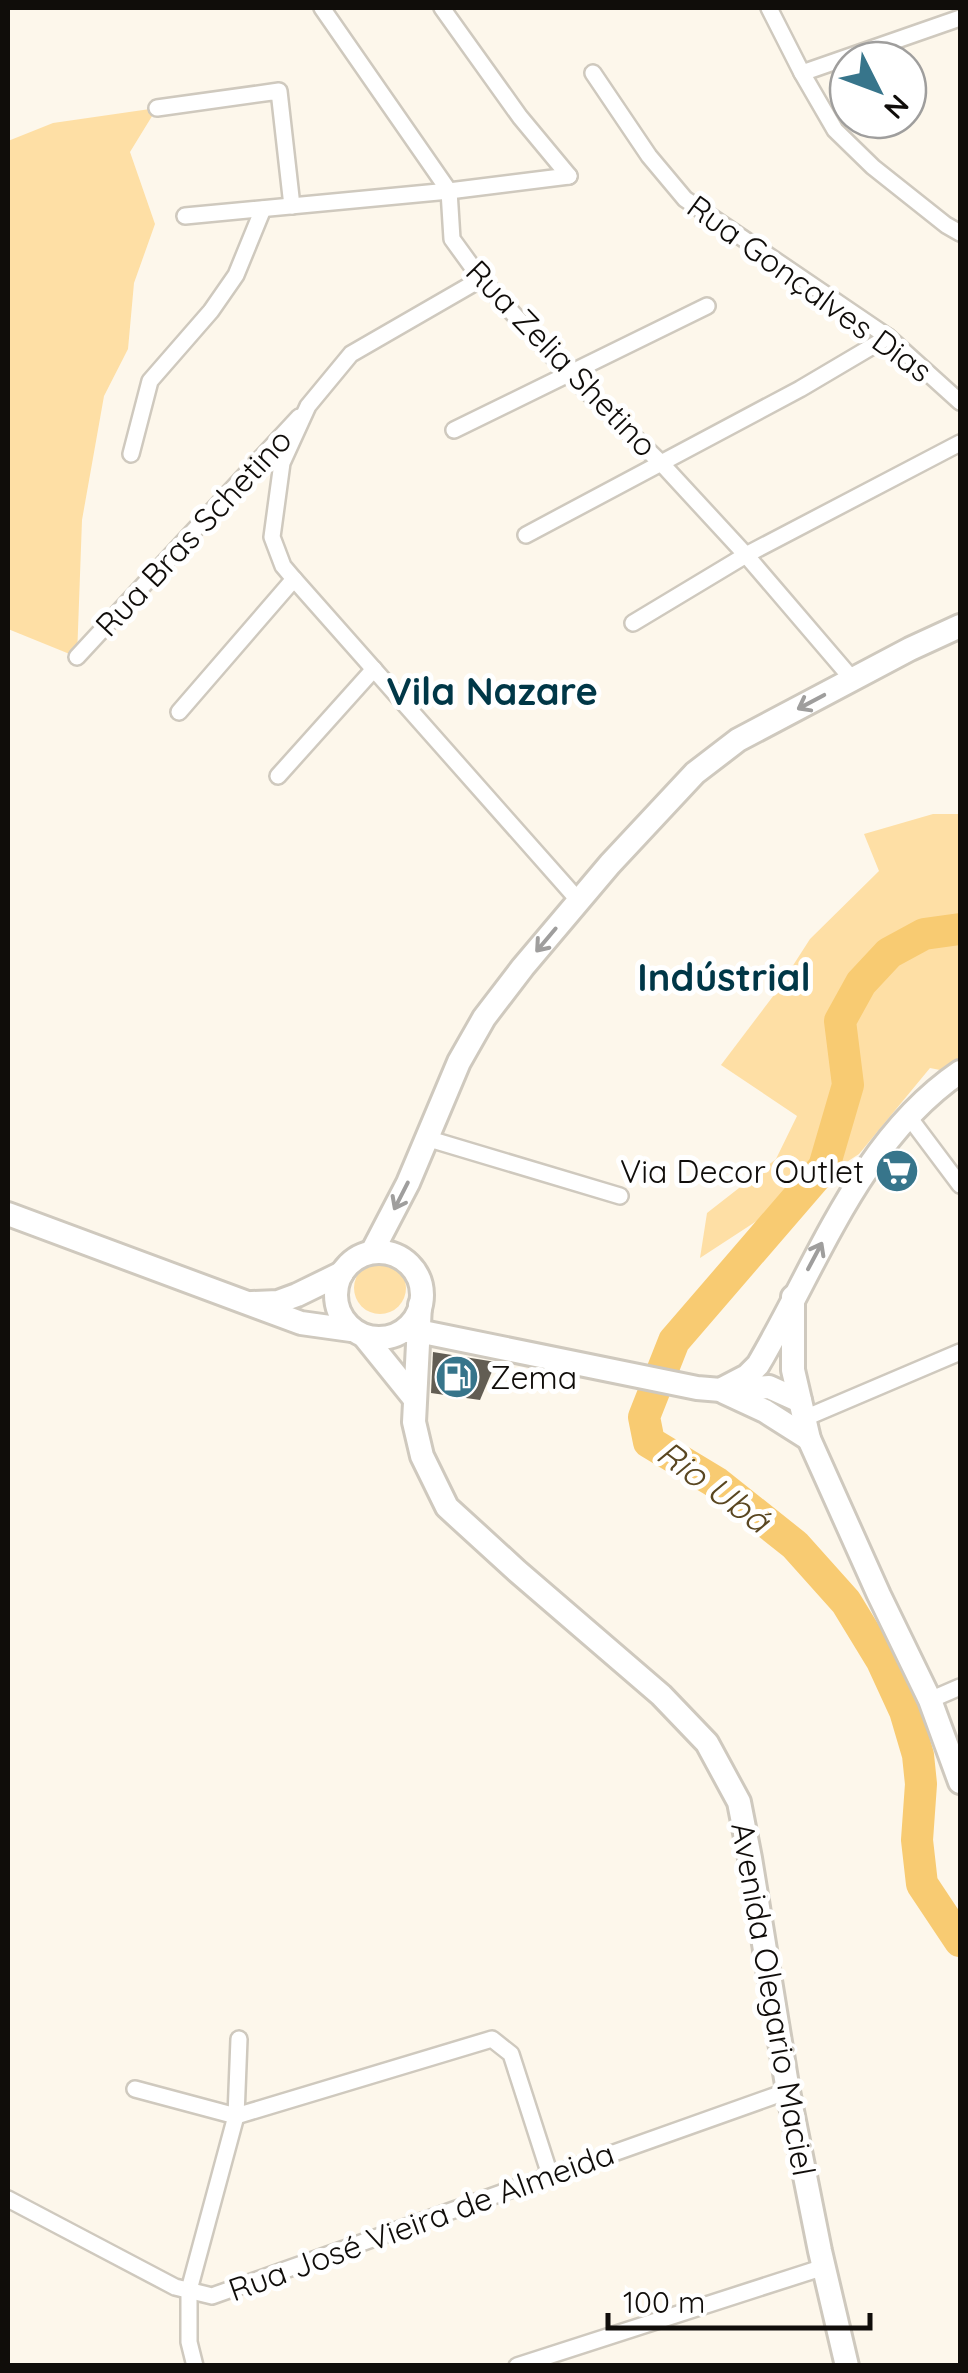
<svg xmlns="http://www.w3.org/2000/svg" width="968" height="2373" font-family="Quicksand,sans-serif">
  <style>
    .green { fill: #fedfa5 }
    .lines { fill: none; stroke-linecap: round; stroke-linejoin: round }
    .river { stroke: #f8cb72; stroke-width: 32 }
    .building { fill: #625d53 }
    .street-casing { stroke: #cfc9be; stroke-width: 20 }
    .secondary-casing { stroke: #cfc9be; stroke-width: 28 }
    .street { stroke: #fff; stroke-width: 15 }
    .secondary { stroke: #fff; stroke-width: 22 }
    .oneway { stroke: #9f9e9d }
    .labels { text-anchor: middle; dominant-baseline: central; stroke-width: 10; stroke-linejoin: round; paint-order: stroke }
    .street-label { font-size: 32px; fill: #100d0a; stroke: #fff }
    .poi-label { font-size: 32px; fill: #100d0a; stroke: #fff; text-anchor: end }
    .water-label { font-size: 35px; font-style: italic; fill: #5a4722; stroke: #fff }
    .quarter-label { font-size: 38px; font-weight: bold; fill: #003747; stroke: #fff }
  </style>
  <rect width="100%" height="100%" fill="#fdf7eb"/>
  <g class="green">
    <polygon points="157,108 130,152 155,224 134,283 128,349 104,396 82,520 77,657 8,629 8,141 53,123"/>
    <polygon points="933,814 960,814 960,1074 930,1068 859,1154 700,1258 707,1213 776,1159 797,1116 721,1065 774,995 810,939 879,871 864,834"/>
    <circle cx="380" cy="1288" r="26"/>
  </g>
  <g class="lines">
    <polyline class="river" points="960,929 924,934 889,953 861,983 840,1021 848,1085 824,1167 674,1341 644,1417 649,1442 717,1483 795,1545 846,1602 882,1661 905,1711 918,1755 921,1784 917,1840 922,1884 960,1941"/>
  </g>
  <polygon class="building" points="433,1352 496,1362 480,1400 431,1393"/>
  <g class="lines">
    <g class="street-casing">
      <g id="street">
        <polyline points="322,8 449,191 452,239 481,279 569,374 662,464 746,555 853,680"/>
        <polyline points="442,8 520,117 569,176"/>
        <polyline points="769,8 802,73 835,130 873,167 946,225 960,233"/>
        <polyline points="593,73 649,156 685,199 888,337 960,402"/>
        <polyline points="802,73 960,18"/>
        <polyline points="157,108 279,91 292,206"/>
        <polyline points="185,216 449,191 569,176"/>
        <polyline points="481,279 351,354 308,406 282,463 272,537 283,566 294,579 579,901"/>
        <polyline points="454,430 707,306"/>
        <polyline points="131,454 150,381 211,311 236,275 263,209"/>
        <polyline points="526,535 800,389 888,337"/>
        <polyline points="633,623 746,555 960,443"/>
        <polyline points="77,657 299,417"/>
        <polyline points="179,712 294,579"/>
        <polyline points="278,776 374,669"/>
        <polyline points="909,1117 960,1185"/>
        <polyline points="426,1138 620,1196"/>
        <polyline points="805,1418 960,1352"/>
        <polyline points="930,1700 960,1687"/>
        <polyline points="135,2089 236,2116 492,2039 511,2054 550,2175"/>
        <polyline points="8,2199 175,2287 212,2296 788,2091"/>
        <polyline points="195,2366 189,2342 189,2290 236,2116 239,2039"/>
        <polyline points="517,2366 824,2267"/>
      </g>
    </g>
    <g class="secondary-casing">
      <g id="secondary">
        <polyline points="8,1214 301,1323 351,1330"/>
        <polyline points="372,1252 408,1183 459,1062 484,1018 523,967 610,864 695,773 738,740 910,649 960,626"/>
        <circle cx="379" cy="1295" r="43"/>
        <polyline points="793,1297 793,1370 809,1439 879,1595 930,1700 960,1782"/>
        <polyline points="252,1303 278,1302 297,1295 342,1273"/>
        <polyline points="420,1305 414,1422 422,1456 447,1507 517,1571 661,1695 707,1743 739,1802 750,1858 788,2091 820,2251 847,2366"/>
        <polyline points="407,1331 418,1331 697,1388 721,1390 769,1387 800,1401"/>
        <polyline points="364,1336 414,1398"/>
        <path d="M724,1388L747,1376L758,1365C817,1265 860,1140 960,1072"/>
        <polyline points="724,1392 765,1411 809,1439"/>
      </g>
    </g>
    <use href="#street" class="street"/>
    <use href="#secondary" class="secondary"/>
  </g>
  <defs><path id="oneway-shaft" d="M-6 0H5M1.5-3L5.5 0L1.5 3" fill="none" stroke-width="1.6" stroke-linecap="round" stroke-linejoin="round" transform="scale(2.5)"/></defs>
  <g class="oneway">
    <use href="#oneway-shaft" transform="translate(811 702) rotate(152)"/>
    <use href="#oneway-shaft" transform="translate(546 940) rotate(130)"/>
    <use href="#oneway-shaft" transform="translate(401 1196) rotate(117)"/>
    <use href="#oneway-shaft" transform="translate(815 1256) rotate(-62)"/>
  </g>
  <defs>
    <g id="supermarket-disc" transform="scale(2.25)"><circle r="9.5" fill="#37758b" stroke="#fff"/><path d="M-6-5.5h2.5l.6 2H6L4.5 2H-2.5L-4.4-4H-6ZM-1.5 3.2a1.3 1.3 0 1 0 .1 0ZM3 3.2a1.3 1.3 0 1 0 .1 0Z" fill="#fff"/></g>
    <g id="fuel-disc" transform="scale(2.25)"><circle r="9.5" fill="#37758b" stroke="#fff"/><path d="M-5.5-6h7V0h2V4h1.3V-2.5L3-4.5l.8-.8L6-3V5H2.5V1h-1V6h-7ZM-4.2-4.7v3.2H.2V-4.7Z" fill="#fff"/></g>
  </defs>
  <g fill-rule="evenodd">
    <use href="#supermarket-disc" x="897" y="1171"/>
    <use href="#fuel-disc" x="457" y="1377"/>
  </g>
  <g class="labels">
    <g class="street-label">
      <text transform="translate(810 288) rotate(36)">Rua Gonçalves Dias</text>
      <text transform="translate(562 358) rotate(46)">Rua Zelia Shetino</text>
      <text transform="translate(193 532) rotate(-47)">Rua Bras Schetino</text>
      <text transform="translate(774 1999) rotate(80)">Avenida Olegario Maciel</text>
      <text transform="translate(421 2221) rotate(-20)">Rua José Vieira de Almeida</text>
    </g>
    <g class="poi-label">
      <text x="864" y="1171">Via Decor Outlet</text>
      <text x="490" y="1377" text-anchor="start">Zema</text>
    </g>
    <g class="water-label">
      <text transform="translate(714 1486) rotate(36)">Rio Ubá</text>
    </g>
    <g class="quarter-label">
      <text x="492" y="691">Vila Nazare</text>
      <text x="724" y="977">Indústrial</text>
    </g>
  </g>
  <rect width="968" height="2373" fill="none" stroke="#100d0a" stroke-width="20"/>
  <g transform="translate(878 90) rotate(132)"><circle r="48" fill="#ffffff" stroke="#9f9e9d" stroke-width="2.5"/>
  <path d="M0-8L18 38L0 25L-18 38Z" fill="#37758b"/>
  <text y="-15" font-size="28" font-weight="bold" text-anchor="middle" fill="#100d0a">N</text>
  </g>
  <path d="M608 2313v15h262v-15" fill="none" stroke="#100d0a" stroke-width="5"/>
  <text x="623" y="2313" font-size="30" fill="#100d0a" stroke="#ffffff" stroke-width="8" paint-order="stroke">100 m</text>
</svg>
